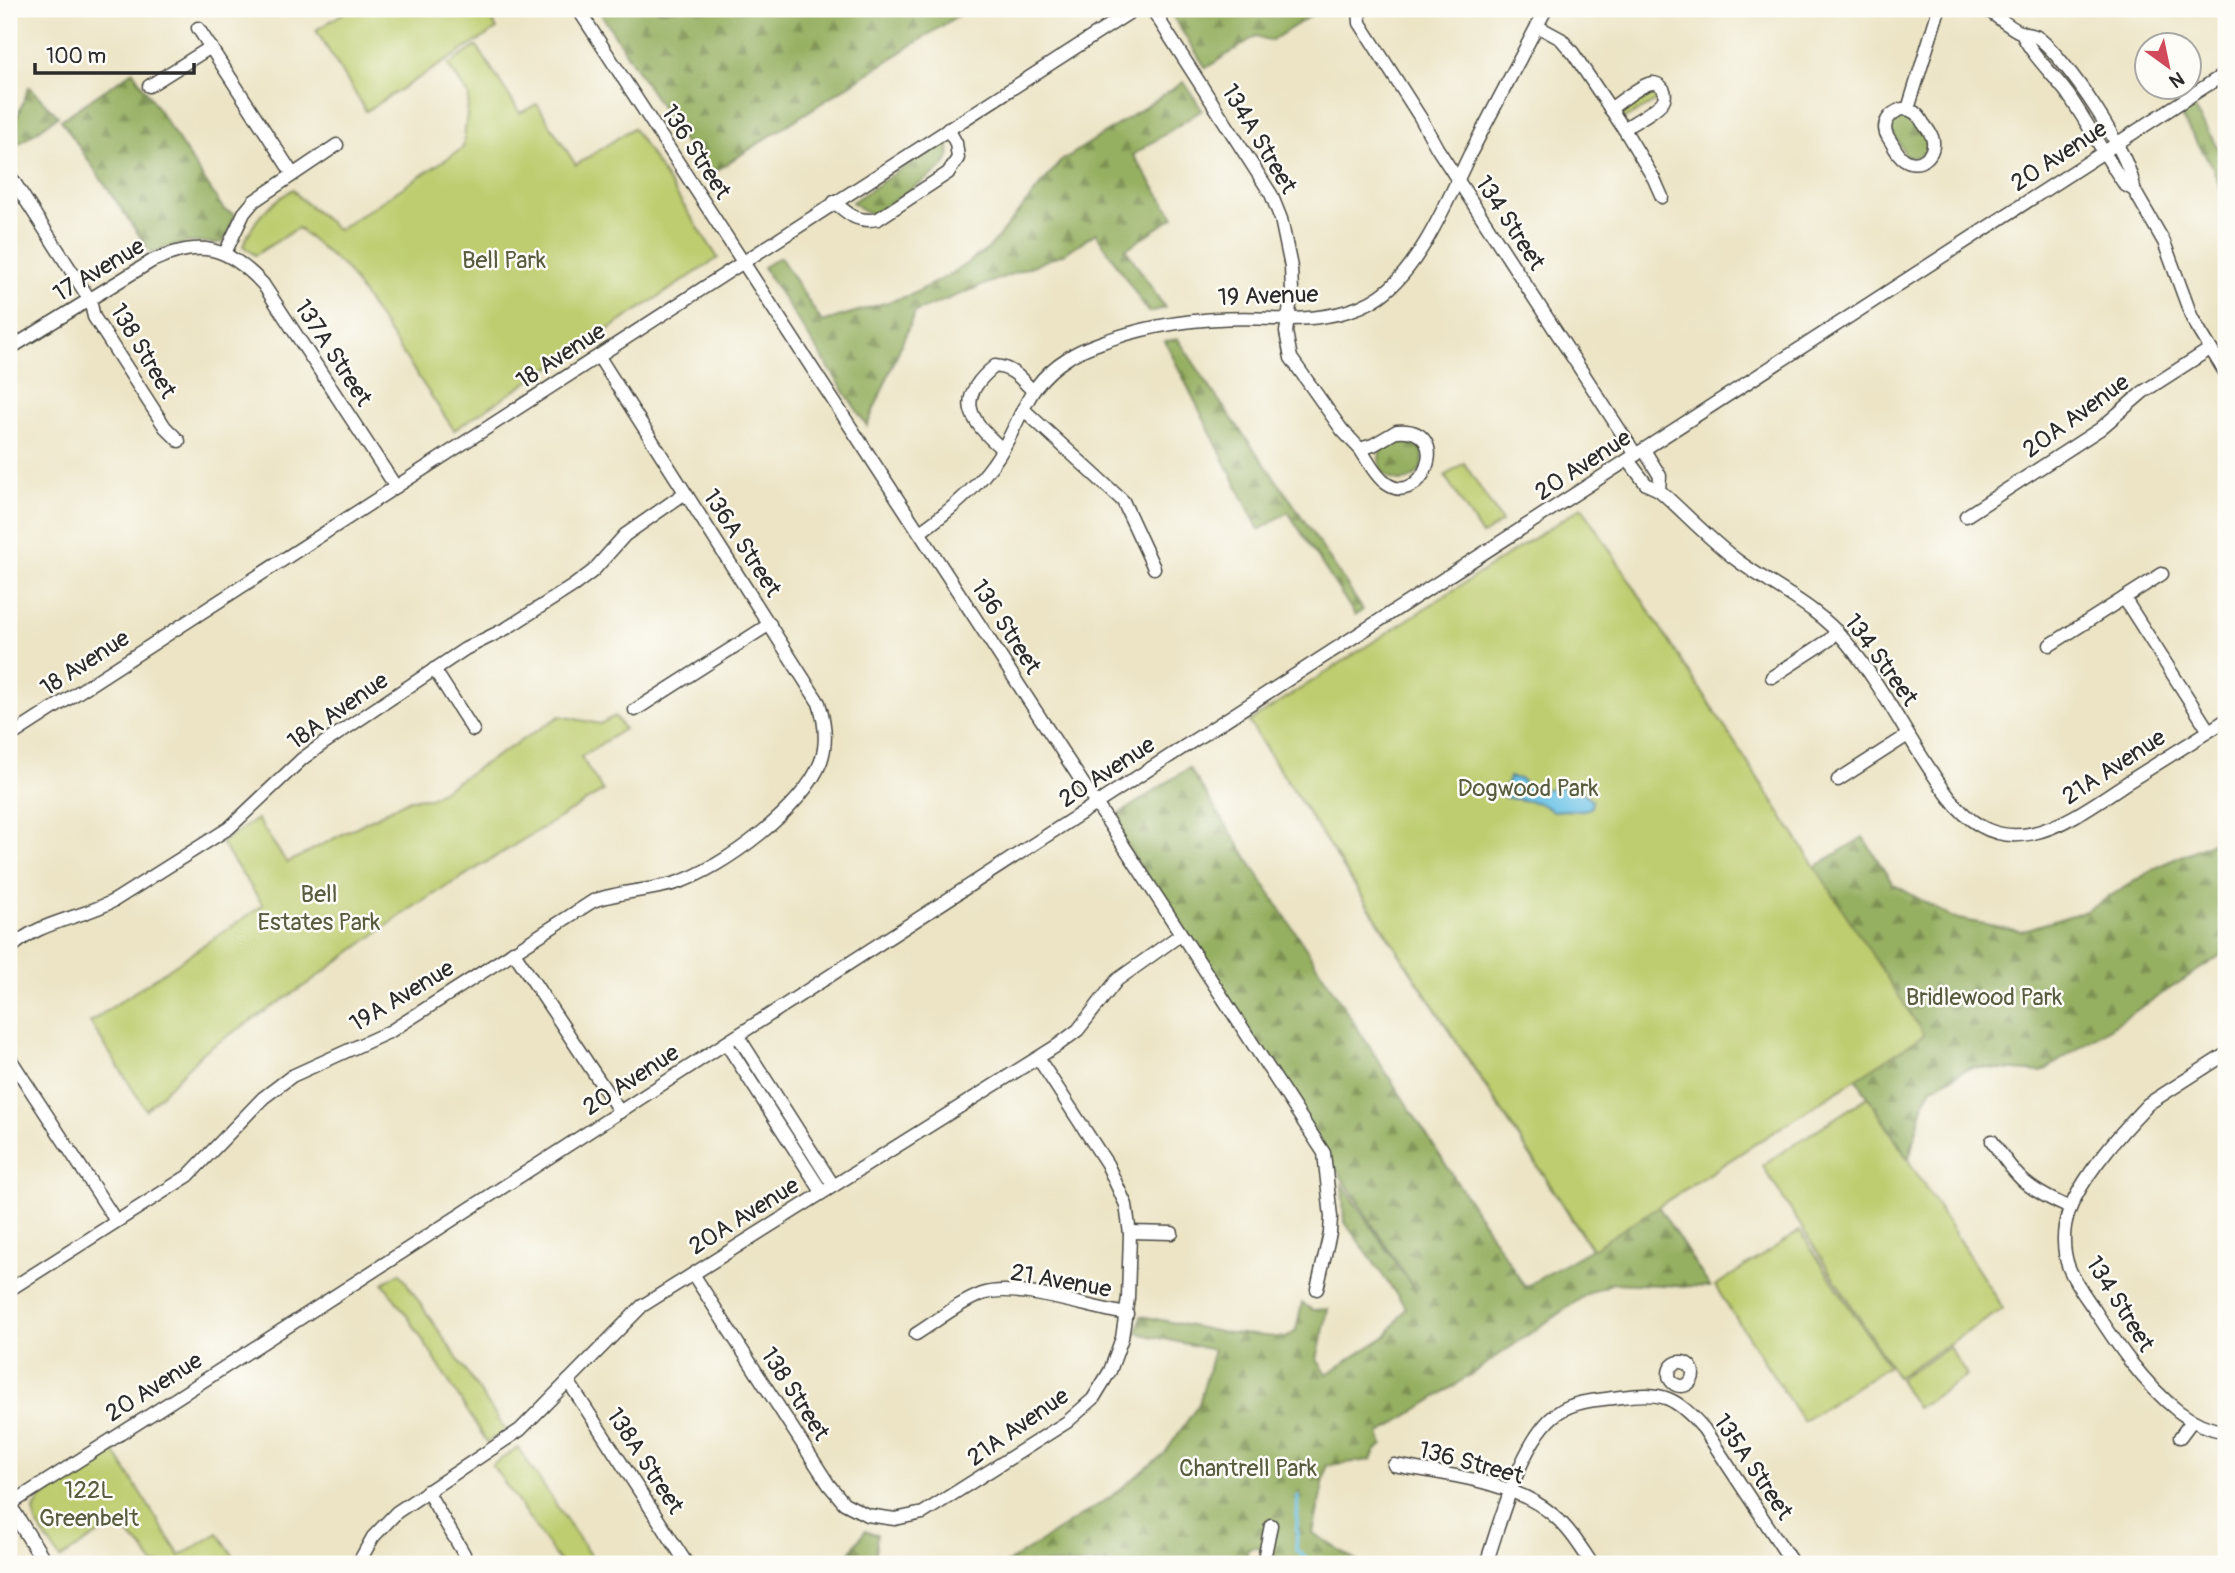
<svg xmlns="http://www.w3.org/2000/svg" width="2235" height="1573" font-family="Pangolin,sans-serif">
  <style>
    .grass { fill: url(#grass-dots); stroke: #747c4d; stroke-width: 2 }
    .forest { fill: url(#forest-firs); stroke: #606e46; stroke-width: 2 }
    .park { fill: #becd6f; stroke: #747c4d; stroke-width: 2 }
    .water { fill: #6ac2e7; stroke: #4a7689; stroke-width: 2 }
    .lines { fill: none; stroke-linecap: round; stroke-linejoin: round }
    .stream { stroke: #6ac2e7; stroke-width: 3.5 }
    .minor-casing { stroke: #484742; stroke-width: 15 }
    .major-casing { stroke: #484742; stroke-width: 17 }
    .minor { stroke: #fff; stroke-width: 12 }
    .major { stroke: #fff; stroke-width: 14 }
    .labels { text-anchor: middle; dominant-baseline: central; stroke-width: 5; stroke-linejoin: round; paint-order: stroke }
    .street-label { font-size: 24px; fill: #2b2b2b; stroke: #fdfcf7 }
    .park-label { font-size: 24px; fill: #575c3f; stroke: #fdfcf7 }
  </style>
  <defs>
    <pattern id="grass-dots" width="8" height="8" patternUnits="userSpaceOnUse" patternTransform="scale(1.75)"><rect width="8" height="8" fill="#becd6f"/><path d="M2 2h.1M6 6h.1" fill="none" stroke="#a3b060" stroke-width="1.8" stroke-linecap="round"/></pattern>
    <pattern id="forest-firs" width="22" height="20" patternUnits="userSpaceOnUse" patternTransform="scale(1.75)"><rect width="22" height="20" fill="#96b062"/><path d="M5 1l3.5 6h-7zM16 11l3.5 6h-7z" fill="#7b8f51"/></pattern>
  </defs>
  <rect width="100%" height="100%" fill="#fdfcf7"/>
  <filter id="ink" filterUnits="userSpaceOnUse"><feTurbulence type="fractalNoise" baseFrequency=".0143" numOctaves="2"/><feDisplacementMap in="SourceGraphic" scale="14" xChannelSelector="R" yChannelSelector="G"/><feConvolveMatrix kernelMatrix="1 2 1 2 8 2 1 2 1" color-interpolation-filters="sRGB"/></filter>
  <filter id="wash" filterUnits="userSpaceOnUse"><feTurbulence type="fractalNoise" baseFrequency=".00686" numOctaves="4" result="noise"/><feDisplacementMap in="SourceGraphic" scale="28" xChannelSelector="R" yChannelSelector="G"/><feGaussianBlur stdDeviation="1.57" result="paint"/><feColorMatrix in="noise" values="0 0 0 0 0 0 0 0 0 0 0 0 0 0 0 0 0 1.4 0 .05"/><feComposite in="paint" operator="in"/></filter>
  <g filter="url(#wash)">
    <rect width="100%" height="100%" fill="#ece4c5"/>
    <polygon class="grass" points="1650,90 1655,90 1658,94 1656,101 1624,119 1619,111 1620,108"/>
    <g class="forest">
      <polygon points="598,9 955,9 959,15 706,177"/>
      <polygon points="1168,9 1321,9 1271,41 1256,36 1206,68"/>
      <path d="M133,71L224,210L235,214L225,241C214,246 209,242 197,242C181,242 167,247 152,254L61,120Z"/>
      <polygon points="1184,82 1202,110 1133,155 1174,217 1126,249 1165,308 1148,312 1096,233 1065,253 915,312 867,426 763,267 780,257 822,322 911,295 951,274 988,249 1060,162"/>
      <polygon points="29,87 58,116 19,144 9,137"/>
      <polygon points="2188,99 2226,161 2226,203 2212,166 2175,107"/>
      <path d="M1903,114C1917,118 1927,134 1928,149L1918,158L1905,155L1892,131V122Z"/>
      <path d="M947,138C951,152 951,159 941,169L874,214L865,212L852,202Z"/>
      <polygon points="1178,339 1215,395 1292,502 1363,610 1355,615 1288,512 1259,530 1165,341"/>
      <circle cx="1401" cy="459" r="22"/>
      <path d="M1583,509L1815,867L1863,837L1893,884L1953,918L2021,931L2086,911L2161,865L2207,845L2226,831V952L2042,1072L1971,1067L1932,1088L1924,1102L1909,1159L1856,1078L1658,1206L1710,1287L1613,1283L1587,1294L1460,1382L1379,1434L1383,1445L1375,1451L1371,1460L1327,1465L1313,1533L1361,1564H1279C1274,1549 1263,1545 1248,1548L1245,1564H1006L1109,1498L1164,1454L1199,1404L1214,1350L1137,1333L1141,1316L1220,1332L1286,1338L1296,1331L1302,1303L1313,1310L1328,1309L1317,1360L1327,1374L1386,1336L1406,1308L1344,1221L1342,1184L1416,1292L1110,820L1189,768L1525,1287L1591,1249L1259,738Z"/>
      <polygon points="865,1531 877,1534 874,1564 842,1564"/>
    </g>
    <g class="park">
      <polygon points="350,9 484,9 497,29 366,111 316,30"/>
      <path d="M477,46L520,113L537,104L576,165L633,128L718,258L454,430L346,269L298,228L255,255L243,246C256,216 266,207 293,189L299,197L338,230L463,148L469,96L448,65Z"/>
      <polygon points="1464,463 1502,522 1482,535 1445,476"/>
      <polygon points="1582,507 1924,1035 1592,1249 1249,722"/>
      <polygon points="560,716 600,724 615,716 624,729 581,757 603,791 410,909 307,984 202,1053 146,1110 90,1022 263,905 221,843 257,819 287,863 410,799 430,798"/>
      <polygon points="1868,1097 2003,1309 1897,1377 1762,1165"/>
      <polygon points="1800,1231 1888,1366 1803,1421 1715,1286"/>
      <polygon points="400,1273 506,1431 487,1442 410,1320 383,1283"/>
      <polygon points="1949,1347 1967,1376 1917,1408 1899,1379"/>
      <polygon points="518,1448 596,1564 561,1564 492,1465"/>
      <polygon points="114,1451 180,1556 218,1533 239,1564 153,1564 144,1549 116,1523 60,1559 36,1523 34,1510 40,1499"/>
    </g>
    <polygon class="water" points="1509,777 1520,779 1535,790 1576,786 1592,800 1591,808 1579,811 1567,810 1553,811 1539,803 1503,797 1501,789 1507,784"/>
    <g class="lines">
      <polyline class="stream" points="1298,1496 1296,1550 1313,1564"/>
    </g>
  </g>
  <g filter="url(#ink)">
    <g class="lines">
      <g class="minor-casing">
        <g id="minor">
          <polyline points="578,9 1324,1153 1331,1217 1330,1233 1317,1289"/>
          <polyline points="1152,9 1271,194 1281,219 1291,267 1292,292 1286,332 1291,358 1342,430 1360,449"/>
          <polyline points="1359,9 1360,23 1420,117 1437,148 1636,455"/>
          <path d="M1986,9C1997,16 2010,28 2022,33C2027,35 2032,34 2037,37C2065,56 2133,157 2134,190"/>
          <polyline points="1537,26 1561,39 1573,53 1624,129 1654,179 1662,197"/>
          <polyline points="198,28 292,173"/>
          <path d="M2021,32C2032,55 2052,73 2067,93C2088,123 2104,155 2125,185L2134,190L2164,242L2192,318L2226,374"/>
          <polyline points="149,86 211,47"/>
          <path d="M1610,109C1622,101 1635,89 1648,84C1657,80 1668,89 1664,99C1661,108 1632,123 1624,129"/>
          <path d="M1902,109C1913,109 1918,114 1923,123C1926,127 1930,132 1932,137C1938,154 1919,170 1904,159C1897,155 1893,144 1888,137C1880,124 1890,113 1902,109Z"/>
          <polyline points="1908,109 1939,9"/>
          <polyline points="9,174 90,300 94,317 165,427 179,441"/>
          <path d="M834,202C850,215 857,223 878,219L948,173L958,158L956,143L948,129"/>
          <polyline points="225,253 244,213 254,201 337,145"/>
          <path d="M9,349L152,261C200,239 227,246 263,284L396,487"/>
          <polyline points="1023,409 1123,501 1154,568"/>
          <path d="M1397,431C1457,426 1420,516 1382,480C1373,472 1367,459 1360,449L1373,445Z"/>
          <path d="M1002,449C968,419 955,398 995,366C1013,368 1020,378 1032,390"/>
          <polyline points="1644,450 1660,476 1659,490"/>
          <path d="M1628,460L1646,484L1659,490C1685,513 1710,540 1738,561C1775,588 1817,606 1847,643C1886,690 1912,748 1949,797C2006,872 2070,820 2128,782C2161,761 2194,741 2226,720"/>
          <polyline points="1966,516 2100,429 2143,392 2210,349"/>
          <path d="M920,532C947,513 973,492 993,464C1023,424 1021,387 1068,358C1080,349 1097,344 1111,339C1164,321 1217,316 1273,319C1309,320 1350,317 1380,296C1420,268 1449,197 1470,154C1495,106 1521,57 1546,9"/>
          <polyline points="2124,598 2209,731"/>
          <polyline points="2050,645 2162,574"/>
          <polyline points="434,669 473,730"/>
          <polyline points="1772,677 1829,640 1837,631"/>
          <polyline points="635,710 770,624"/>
          <polyline points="9,737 1135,9"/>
          <polyline points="1838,780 1908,735"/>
          <path d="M9,950C37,921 81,919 115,900L229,828L302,759L324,743L465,649L507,628L573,586L593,571L625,535L685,493"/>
          <polyline points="513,951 620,1112"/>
          <polyline points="738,1036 833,1185"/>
          <polyline points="726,1043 822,1192"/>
          <path d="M2226,1054L2148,1104C2121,1132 2071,1188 2065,1226C2063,1240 2064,1255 2069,1268C2075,1283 2085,1296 2094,1309C2118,1346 2143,1383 2178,1411C2192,1422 2209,1429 2226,1432"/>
          <polyline points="9,1057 116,1221"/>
          <path d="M1992,1141C2018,1180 2027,1189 2070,1208"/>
          <polyline points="1130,1232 1172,1233"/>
          <polyline points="693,1274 829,1485 844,1503 867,1515 895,1519 923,1513 1067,1422 1093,1399 1110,1371 1122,1338 1128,1298 1130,1234 1126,1205 1107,1164 1038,1058"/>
          <path d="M9,1290L188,1176L263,1098L292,1076L391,1031L593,901C620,891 649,891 676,883C722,869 805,807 821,761C828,741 825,722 819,703L599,357"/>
          <path d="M916,1334C937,1321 958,1303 982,1294C1016,1282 1088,1308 1127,1314"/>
          <circle cx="1681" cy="1374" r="12"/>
          <polyline points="568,1381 687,1564"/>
          <polyline points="2180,1437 2192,1421"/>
          <path d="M1394,1465C1444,1474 1513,1481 1552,1514C1569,1528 1580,1546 1592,1564"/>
          <polyline points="427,1491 464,1554"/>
          <polyline points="9,1505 197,1385 2226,73"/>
          <polyline points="358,1564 373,1537 397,1512 520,1430 642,1306 1058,1045 1078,1030 1117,980 1180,935"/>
          <polyline points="1263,1564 1271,1525"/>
          <path d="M1486,1564C1500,1523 1522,1436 1559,1412C1577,1400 1600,1400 1621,1397C1663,1391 1676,1397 1704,1429L1793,1564"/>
        </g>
      </g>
      <g class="major-casing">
        <polyline id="major" points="9,1505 46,1564"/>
      </g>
      <use href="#minor" class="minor"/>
      <use href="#major" class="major"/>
    </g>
  </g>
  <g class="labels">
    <g class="street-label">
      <text transform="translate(1259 139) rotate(59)">134A Street</text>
      <text transform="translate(696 152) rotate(57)">136 Street</text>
      <text transform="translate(2059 156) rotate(-33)">20 Avenue</text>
      <text transform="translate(1510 223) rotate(57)">134 Street</text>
      <text transform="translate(99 270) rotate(-31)">17 Avenue</text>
      <text transform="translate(1268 296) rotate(-2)">19 Avenue</text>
      <text transform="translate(143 351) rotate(59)">138 Street</text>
      <text transform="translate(333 353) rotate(57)">137A Street</text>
      <text transform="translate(561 356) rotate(-33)">18 Avenue</text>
      <text transform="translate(2076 416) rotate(-36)">20A Avenue</text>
      <text transform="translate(1583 465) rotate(-33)">20 Avenue</text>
      <text transform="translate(742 543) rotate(57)">136A Street</text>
      <text transform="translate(1006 627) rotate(57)">136 Street</text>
      <text transform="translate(1881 660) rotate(54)">134 Street</text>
      <text transform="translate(85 663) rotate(-33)">18 Avenue</text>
      <text transform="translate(338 711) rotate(-35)">18A Avenue</text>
      <text transform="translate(2114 767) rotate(-33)">21A Avenue</text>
      <text transform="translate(1107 772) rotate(-33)">20 Avenue</text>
      <text transform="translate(402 996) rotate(-31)">19A Avenue</text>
      <text transform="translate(631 1080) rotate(-33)">20 Avenue</text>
      <text transform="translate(744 1216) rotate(-32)">20A Avenue</text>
      <text transform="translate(1061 1281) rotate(10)">21 Avenue</text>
      <text transform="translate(2120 1304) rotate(58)">134 Street</text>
      <text transform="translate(154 1387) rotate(-32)">20 Avenue</text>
      <text transform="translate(795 1394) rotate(57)">138 Street</text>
      <text transform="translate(1018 1427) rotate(-35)">21A Avenue</text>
      <text transform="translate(645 1461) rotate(57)">138A Street</text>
      <text transform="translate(1471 1463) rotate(15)">136 Street</text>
      <text transform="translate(1753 1467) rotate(56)">135A Street</text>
    </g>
    <g class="park-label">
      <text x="504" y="260">Bell Park</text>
      <text x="1528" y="788">Dogwood Park</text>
      <text x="319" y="894">Bell<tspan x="319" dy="28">Estates Park</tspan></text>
      <text x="1984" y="997">Bridlewood Park</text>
      <text x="1248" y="1468">Chantrell Park</text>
      <text x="89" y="1490">122L<tspan x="89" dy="28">Greenbelt</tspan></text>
    </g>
  </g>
  <rect width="2235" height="1573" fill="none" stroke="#fdfcf7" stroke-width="35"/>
  <g transform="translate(2168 66) rotate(147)"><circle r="33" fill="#fdfcf7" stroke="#a9a8a5" stroke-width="2"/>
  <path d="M0-5L12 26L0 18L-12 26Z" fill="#d1495b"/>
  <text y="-10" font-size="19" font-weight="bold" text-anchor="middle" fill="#2b2b2b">N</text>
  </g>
  <path d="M35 63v10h159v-10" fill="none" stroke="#2b2b2b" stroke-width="3.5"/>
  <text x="46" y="63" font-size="21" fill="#2b2b2b" stroke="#fdfcf7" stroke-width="5" paint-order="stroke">100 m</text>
</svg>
